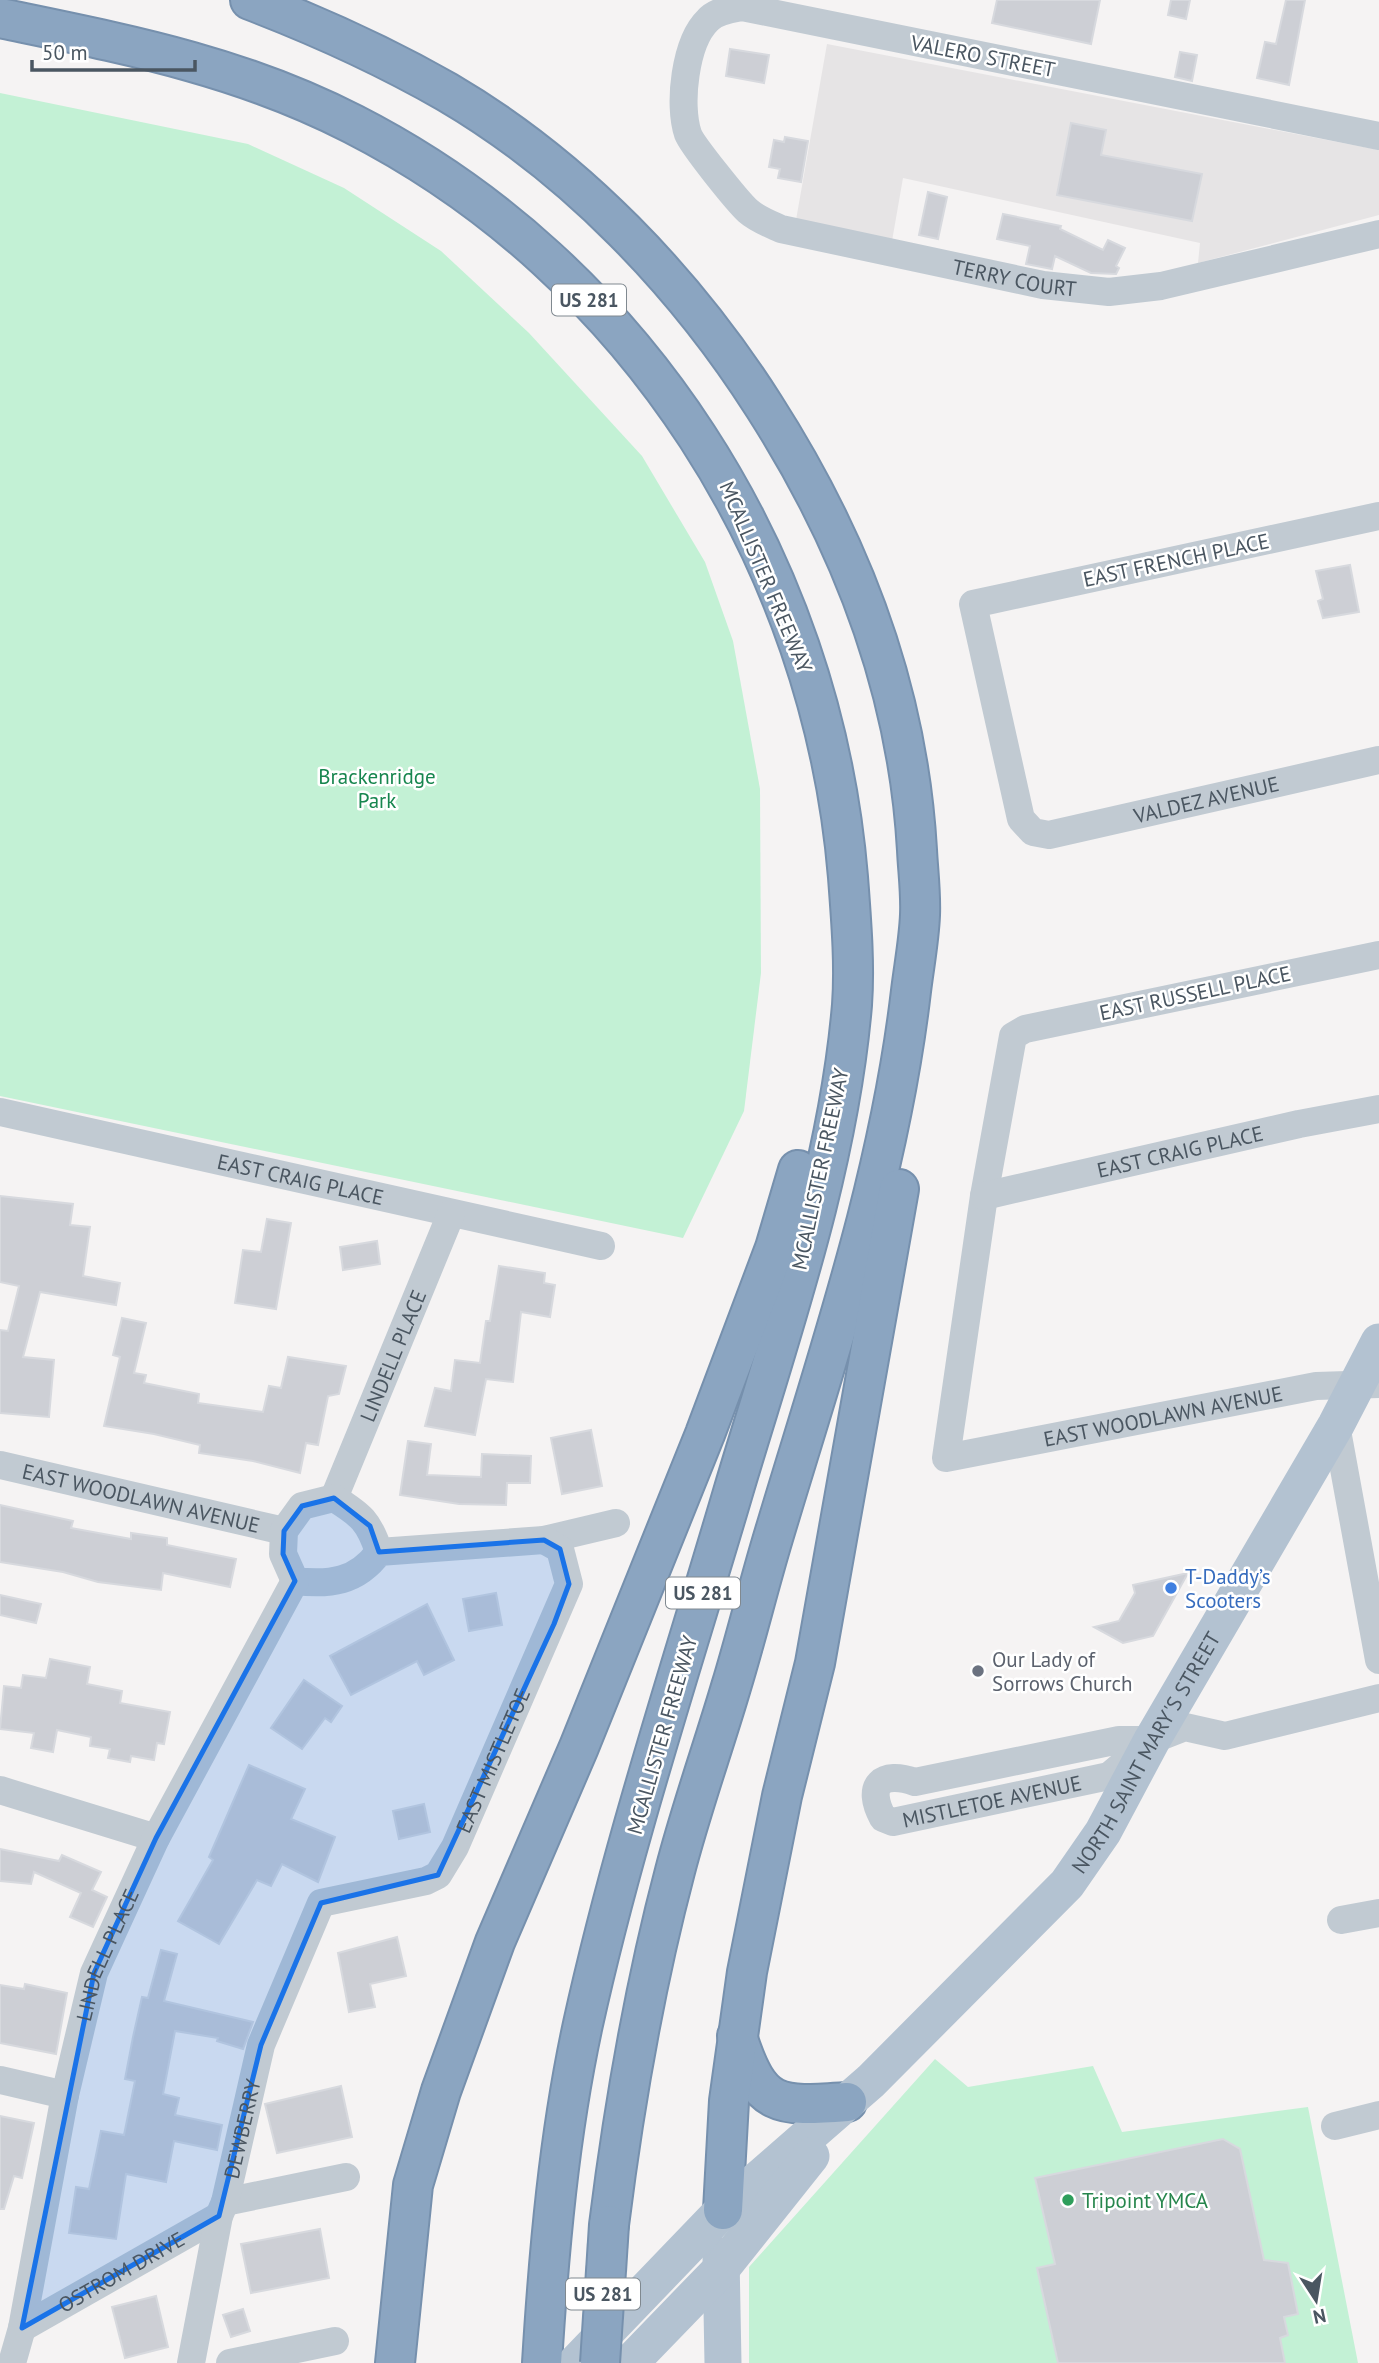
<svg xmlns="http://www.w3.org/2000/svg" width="1379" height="2363" font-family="'PT Sans',sans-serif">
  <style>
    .education { fill: #e6e4e5 }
    .green { fill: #c3f1d5 }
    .building { fill: #cdcfd5; stroke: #d7d9de; stroke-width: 2 }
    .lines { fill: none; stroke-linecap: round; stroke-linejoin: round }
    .highway-casing { stroke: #7690ad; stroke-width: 42 }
    .minor { stroke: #c1cad2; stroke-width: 28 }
    .major { stroke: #b3c2d1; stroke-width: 37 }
    .highway { stroke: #8ba5c1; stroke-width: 38 }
    .highway-bridge-casing { stroke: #7690ad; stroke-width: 42; stroke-linecap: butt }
    .highway-bridge { stroke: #8ba5c1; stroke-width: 38 }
    .marked { fill: #1a73e8; fill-opacity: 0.2; stroke: #1a73e8; stroke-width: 5; stroke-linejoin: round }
    .shop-dot { fill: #3f7fe0; stroke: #fff; stroke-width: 2.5 }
    .worship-dot { fill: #6b7280; stroke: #fff; stroke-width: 2.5 }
    .leisure-dot { fill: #2e9e5b; stroke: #fff; stroke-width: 2.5 }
    .labels { text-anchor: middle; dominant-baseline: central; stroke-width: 5; stroke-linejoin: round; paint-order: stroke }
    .shield { fill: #fff; stroke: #808990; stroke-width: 2 }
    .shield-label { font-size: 19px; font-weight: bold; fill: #4a5661 }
    .street-label { font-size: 21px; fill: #4a5661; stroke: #fff }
    .park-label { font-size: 21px; fill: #17864f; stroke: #fff }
    .shop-label { font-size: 21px; fill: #366cbe; stroke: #fff; text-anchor: start }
    .worship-label { font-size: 21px; fill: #5b616d; stroke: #fff; text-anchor: start }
    .leisure-label { font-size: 21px; fill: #27864d; stroke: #fff; text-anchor: start }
  </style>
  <rect width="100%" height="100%" fill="#f5f3f3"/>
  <polygon class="education" points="827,44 1379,150 1379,215 1198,263 1200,243 903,178 892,241 796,220"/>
  <g class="green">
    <polygon points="0,93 248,144 344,188 441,251 529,333 642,456 705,562 733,641 760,789 761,973 744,1111 683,1238 0,1096"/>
    <polygon points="935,2059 968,2087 1093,2066 1122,2132 1308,2107 1358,2363 749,2363 749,2267"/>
  </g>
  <g class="building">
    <polygon points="997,0 1100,0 1091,44 992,23"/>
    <polygon points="1171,0 1190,0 1186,19 1168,15"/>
    <polygon points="1286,0 1305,0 1289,85 1257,78 1265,42 1276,44"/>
    <polygon points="730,49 769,55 764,83 726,76"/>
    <polygon points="1180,52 1197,55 1192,81 1175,77"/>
    <polygon points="1071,123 1106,130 1101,155 1202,174 1192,221 1057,195"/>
    <polygon points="785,137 808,141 801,182 778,178 780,169 769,167 774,140 784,142"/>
    <polygon points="928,192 947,197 938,239 919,235"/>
    <polygon points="1003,214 1061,226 1060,229 1103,250 1108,240 1125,248 1116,266 1119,268 1116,274 1091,273 1055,256 1052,269 1026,264 1030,246 997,239"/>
    <polygon points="1350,565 1359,612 1323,618 1318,601 1323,599 1316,571"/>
    <polygon points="0,1196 73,1204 70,1225 90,1227 83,1276 120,1283 116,1305 40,1292 23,1357 54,1360 49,1417 0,1413 0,1330 8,1331 19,1286 0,1282"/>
    <polygon points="267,1219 291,1223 276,1309 235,1303 243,1250 261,1252"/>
    <polygon points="377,1241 380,1264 343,1270 340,1247"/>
    <polygon points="499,1266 545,1273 544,1283 555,1285 550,1317 521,1312 513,1382 486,1379 475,1435 425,1426 435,1388 451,1391 455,1360 480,1363 486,1321 490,1321"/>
    <polygon points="122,1318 146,1323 134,1373 146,1375 144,1383 199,1394 198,1403 263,1412 269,1386 281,1388 288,1357 346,1366 339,1394 328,1396 318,1445 306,1443 300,1473 253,1461 199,1453 200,1445 154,1434 104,1426 120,1357 113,1355"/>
    <polygon points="591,1430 602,1486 562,1494 551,1438"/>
    <polygon points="408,1441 431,1444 427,1475 481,1477 482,1454 531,1456 530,1483 507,1483 506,1505 459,1504 400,1495"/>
    <polygon points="0,1505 73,1521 71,1528 131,1539 131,1533 167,1538 167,1545 236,1559 230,1587 163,1573 161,1590 98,1582 63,1572 0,1562"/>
    <polygon points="1188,1573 1153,1636 1123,1643 1094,1627 1119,1621 1135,1593 1133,1585"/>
    <polygon points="496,1593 502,1625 469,1631 463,1599"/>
    <polygon points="0,1595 41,1604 36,1623 0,1615"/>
    <polygon points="427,1604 454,1660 424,1675 417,1661 351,1695 330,1656"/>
    <polygon points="50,1659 90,1667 87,1684 122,1691 120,1703 170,1712 164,1744 157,1743 154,1760 131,1756 130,1762 108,1758 110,1749 90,1746 91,1737 57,1730 53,1752 31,1748 34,1733 0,1729 4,1686 21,1688 23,1675 46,1678"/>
    <polygon points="304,1680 342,1706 331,1722 325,1718 302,1749 271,1728"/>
    <polygon points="249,1765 305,1789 291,1819 335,1837 318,1882 282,1864 271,1886 257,1880 219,1944 178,1921 213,1860 209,1857"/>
    <polygon points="424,1804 430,1832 399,1839 393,1811"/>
    <polygon points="0,1849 59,1861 62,1855 101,1872 92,1890 107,1897 93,1927 70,1917 81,1893 34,1872 31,1884 0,1881"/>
    <polygon points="397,1937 406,1976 370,1984 375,2007 349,2012 338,1953"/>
    <polygon points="161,1950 177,1954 164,2001 253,2022 243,2049 217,2041 218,2038 175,2031 163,2094 179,2098 175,2115 222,2125 217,2150 174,2141 166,2182 126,2174 116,2239 69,2233 76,2187 89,2189 101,2131 124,2135 135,2081 125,2079 133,2037 142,1997 148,1998"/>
    <polygon points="25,1984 67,1993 56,2054 0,2043 0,1985 24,1989"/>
    <polygon points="341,2086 352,2137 277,2153 265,2104"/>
    <polygon points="0,2116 34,2123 22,2178 14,2176 4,2209 0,2209"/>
    <polygon points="1223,2139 1240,2149 1264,2260 1288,2263 1298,2314 1284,2317 1288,2335 1280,2338 1285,2363 1058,2363 1037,2268 1055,2264 1035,2178"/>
    <polygon points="320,2229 329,2278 251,2293 241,2244"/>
    <polygon points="156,2296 168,2347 125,2358 112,2307"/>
    <polygon points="243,2309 250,2331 231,2337 223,2315"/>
  </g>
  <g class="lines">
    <g class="highway-casing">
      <g id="highway">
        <path d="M250,0C318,26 384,56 447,92C575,167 685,282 764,406C850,540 908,690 917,850C918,871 921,893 920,915C919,940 914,966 911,991C889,1180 827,1357 773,1538C758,1588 746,1638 731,1687C713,1748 691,1809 675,1871C644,1988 624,2105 609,2225"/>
        <path d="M0,18C125,44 238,65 353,124C637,269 822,561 848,877C851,918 855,963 852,1005C838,1170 781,1331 734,1489C682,1666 623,1843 583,2024C559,2135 549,2249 542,2363"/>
        <path d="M737,2036C760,2108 777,2107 847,2102"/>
        <polyline points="723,2210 729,2101 747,1972 782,1796 815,1663 899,1189"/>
        <polyline points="395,2363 413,2185 441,2091 495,1942 579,1747 705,1434 775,1248 798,1170"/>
      </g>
    </g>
    <g class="minor">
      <path id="s1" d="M1379,136L742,7C731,9 716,11 708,20C685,42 678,105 688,134C692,145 738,202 748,211C757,219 770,224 781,229L1043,285L1109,292L1161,286L1379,234"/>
      <path id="s2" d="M1379,516L973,604L1021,819L1033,832L1049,835L1379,760"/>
      <path id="s3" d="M1379,955L1025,1029L1013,1036L984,1196L946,1458L1316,1386L1379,1384"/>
      <path id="s4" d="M0,1112L601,1246"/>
      <path id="s5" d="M984,1196L1299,1124L1379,1109"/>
      <polyline points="1336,1425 1379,1660"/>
      <path id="s6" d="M0,1465L284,1531"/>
      <path id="s7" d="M334,1498L451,1214"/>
      <path d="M379,1552C369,1521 361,1515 334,1498L302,1506L284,1531L283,1554L295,1581C330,1585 357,1582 379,1552L544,1540L616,1523"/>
      <path id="s8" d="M1152,1740H1119L915,1782C882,1770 865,1785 883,1818L893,1822L1109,1776L1152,1740L1185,1727L1225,1736L1379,1698"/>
      <polyline points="0,1790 156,1838"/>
      <polyline points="1341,1920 1379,1913"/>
      <polyline points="0,2080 65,2095"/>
      <polyline points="1335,2126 1379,2115"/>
      <polyline points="225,2202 346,2177"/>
      <path id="s9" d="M22,2328L219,2216"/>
      <path id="s10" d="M12,2363L22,2328L65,2095L94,1973L156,1838L295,1581"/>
      <path id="s11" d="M191,2363L219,2216L225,2202L261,2045L321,1903L426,1881L438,1875L455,1847L569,1584L560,1549L544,1540"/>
      <polyline points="230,2363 335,2341"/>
    </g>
    <g class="major">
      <polyline points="721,2256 723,2363"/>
      <path id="s12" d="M576,2363L723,2210L871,2081L1067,1884L1103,1832L1152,1740L1336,1425L1379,1342"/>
      <polyline points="630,2363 721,2269 811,2156"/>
    </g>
    <use href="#highway" class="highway"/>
    <g class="highway-bridge-casing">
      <polyline id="highway-bridge" points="600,2363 609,2225"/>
    </g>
    <use href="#highway-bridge" class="highway-bridge"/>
  </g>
  <path class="marked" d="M334,1498L370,1526L379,1552L544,1540L560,1549L569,1584L554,1624L438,1875L321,1903L261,2045L219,2216L22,2328L94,1973L156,1838L295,1581L283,1554L284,1531L302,1506Z"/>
  <circle class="shop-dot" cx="1171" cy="1588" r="7"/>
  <circle class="worship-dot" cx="978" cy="1671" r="7"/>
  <circle class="leisure-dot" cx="1068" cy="2200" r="7"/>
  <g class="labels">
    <g class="shield">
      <rect x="552" y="284.5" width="74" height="31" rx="5"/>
      <rect x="666" y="1577.5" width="74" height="31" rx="5"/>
      <rect x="566" y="2278.5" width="74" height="31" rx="5"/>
    </g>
    <g class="shield-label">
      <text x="589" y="300">US 281</text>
      <text x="703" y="1593">US 281</text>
      <text x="603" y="2294">US 281</text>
    </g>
    <g class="street-label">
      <text transform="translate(983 56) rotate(11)">VALERO STREET</text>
      <text stroke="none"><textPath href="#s1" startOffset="1181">TERRY COURT</textPath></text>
      <text transform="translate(1176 560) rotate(-12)">EAST FRENCH PLACE</text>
      <text transform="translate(766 577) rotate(67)">MCALLISTER FREEWAY</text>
      <text stroke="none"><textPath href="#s2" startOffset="831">VALDEZ AVENUE</textPath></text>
      <text transform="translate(1195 993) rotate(-12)">EAST RUSSELL PLACE</text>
      <text stroke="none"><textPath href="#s5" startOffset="201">EAST CRAIG PLACE</textPath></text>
      <text transform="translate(820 1169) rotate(-78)">MCALLISTER FREEWAY</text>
      <text stroke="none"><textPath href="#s4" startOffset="308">EAST CRAIG PLACE</textPath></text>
      <text stroke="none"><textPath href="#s7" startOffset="154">LINDELL PLACE</textPath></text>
      <text stroke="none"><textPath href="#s3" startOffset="1024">EAST WOODLAWN AVENUE</textPath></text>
      <text stroke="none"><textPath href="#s6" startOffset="145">EAST WOODLAWN AVENUE</textPath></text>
      <text transform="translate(662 1735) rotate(-74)">MCALLISTER FREEWAY</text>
      <text stroke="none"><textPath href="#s12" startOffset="840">NORTH SAINT MARY'S STREET</textPath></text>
      <text stroke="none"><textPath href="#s11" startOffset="728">EAST MISTLETOE</textPath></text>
      <text stroke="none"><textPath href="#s8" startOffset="427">MISTLETOE AVENUE</textPath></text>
      <text stroke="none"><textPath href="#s10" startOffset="420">LINDELL PLACE</textPath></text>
      <text stroke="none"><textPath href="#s11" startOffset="240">DEWBERRY</textPath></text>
      <text stroke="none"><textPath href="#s9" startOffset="114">OSTROM DRIVE</textPath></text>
    </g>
    <g class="park-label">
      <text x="377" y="776">Brackenridge<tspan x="377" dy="24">Park</tspan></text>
    </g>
    <g class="shop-label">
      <text x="1185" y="1576">T-Daddy’s<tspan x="1185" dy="24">Scooters</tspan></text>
    </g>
    <g class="worship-label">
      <text x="992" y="1659">Our Lady of<tspan x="992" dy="24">Sorrows Church</tspan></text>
    </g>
    <g class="leisure-label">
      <text x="1082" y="2200">Tripoint YMCA</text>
    </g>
  </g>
  <g transform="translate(1316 2300) rotate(168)" stroke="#ffffff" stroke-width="5" paint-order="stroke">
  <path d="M0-5L12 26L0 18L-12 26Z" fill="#4a5661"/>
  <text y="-10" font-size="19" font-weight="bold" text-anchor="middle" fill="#4a5661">N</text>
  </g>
  <path d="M32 60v10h163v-10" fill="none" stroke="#4a5661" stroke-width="3.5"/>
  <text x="42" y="60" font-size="21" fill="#4a5661" stroke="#ffffff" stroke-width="5" paint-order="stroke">50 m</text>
</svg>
